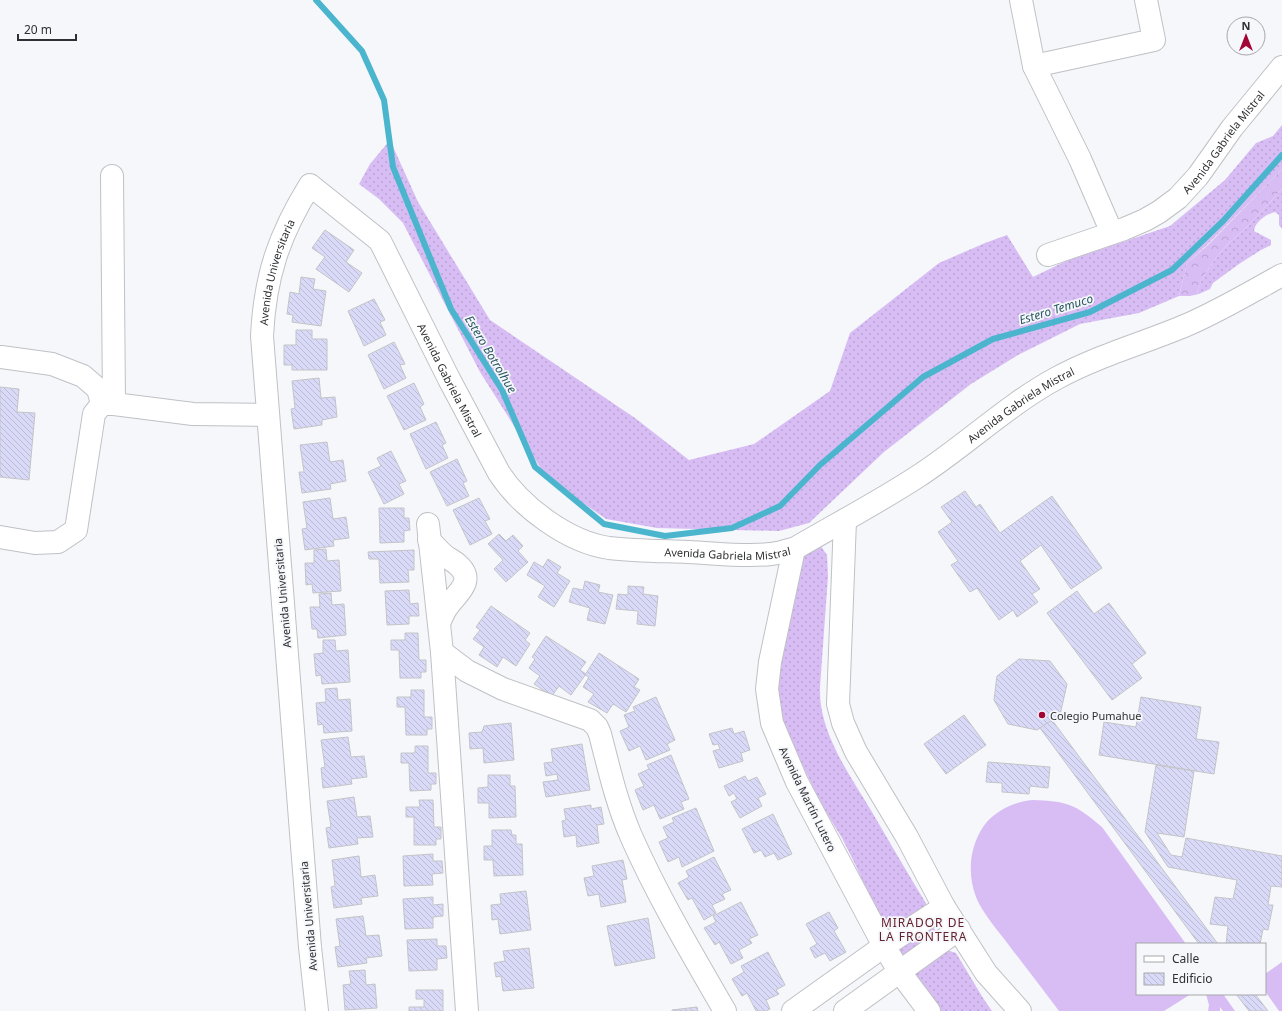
<svg xmlns="http://www.w3.org/2000/svg" width="1282" height="1011" font-family="'Noto Sans',sans-serif">
  <style>
    .grass { fill: url(#grass-dots) }
    .forest { fill: url(#forest-crowns) }
    .pitch { fill: #d8bdf4 }
    .lines { fill: none; stroke-linecap: round; stroke-linejoin: round }
    .stream { stroke: #4cb5ce; stroke-width: 6 }
    .building { fill: url(#building-back-hatch); stroke: #c4c4c8 }
    .minor-casing { stroke: #bfc1c5; stroke-width: 24 }
    .tertiary-casing { stroke: #bfc1c5; stroke-width: 24 }
    .minor { stroke: #fff; stroke-width: 22 }
    .tertiary { stroke: #fff; stroke-width: 22 }
    .poi-dot { fill: #a30436; stroke: #f5f7fb; stroke-width: 1.5 }
    .labels { text-anchor: middle; dominant-baseline: central; stroke-width: 3.5; stroke-linejoin: round; paint-order: stroke }
    .street-label { font-size: 11px; fill: #2f3031; stroke: #f5f7fb }
    .poi-label { font-size: 11px; fill: #2f3031; stroke: #f5f7fb; text-anchor: start }
    .water-label { font-size: 12px; font-style: italic; fill: #295661; stroke: #f5f7fb }
    .neighbourhood-label { font-size: 12px; letter-spacing: 1px; fill: #66202b; stroke: #f5f7fb }
  </style>
  <defs>
    <pattern id="grass-dots" width="8" height="8" patternUnits="userSpaceOnUse"><rect width="8" height="8" fill="#d8bdf4"/><path d="M2 2h.1M6 6h.1" fill="none" stroke="#baa3d2" stroke-width="1.8" stroke-linecap="round"/></pattern>
    <pattern id="forest-crowns" width="20" height="18" patternUnits="userSpaceOnUse"><rect width="20" height="18" fill="#d8bdf4"/><path d="M2 6a3 3 0 1 1 6 0M12 15a3 3 0 1 1 6 0" fill="none" stroke="#baa3d2"/></pattern>
    <pattern id="building-back-hatch" width="6" height="6" patternUnits="userSpaceOnUse"><rect width="6" height="6" fill="#d9daf7"/><path d="M-1 5l2 2M0 0l6 6M5-1l2 2" fill="none" stroke="#bbbbd4"/></pattern>
  </defs>
  <rect width="100%" height="100%" fill="#f5f7fb"/>
  <g class="grass">
    <polygon points="1282,125 1282,169 1208,244 1187,263 1179,296 1139,313 1080,324 1018,355 971,384 884,452 809,523 779,531 657,528 606,519 573,496 543,472 480,372 403,223 379,199 359,184 370,164 390,140 418,202 490,320 635,418 689,460 754,444 830,391 850,333 939,263 985,243 1007,235 1033,277 1066,261 1170,226 1225,180 1256,143 1273,136"/>
    <path d="M1282,189V229L1279,225V215L1275,212C1266,214 1255,222 1254,231L1271,240V245L1261,250L1239,264L1213,283L1210,289L1199,294L1197,292L1202,279L1215,259L1228,244L1246,228Z"/>
    <path d="M820,545L827,555L828,576L820,687C818,732 850,775 872,812C890,843 908,874 927,905V907L899,931L889,929L886,926L864,884L855,864L842,838L821,804L782,722L779,713L778,669L797,566L808,549Z"/>
    <polygon points="931,924 936,931 938,935 905,957 903,956 895,944"/>
    <polygon points="947,950 956,953 983,998 992,1011 940,1011 915,983 914,967"/>
  </g>
  <polygon class="forest" points="1282,169 1282,189 1246,228 1228,244 1215,259 1202,279 1197,292 1199,294 1190,296 1179,296 1187,263 1209,244"/>
  <g class="pitch">
    <path d="M1032,800C1067,801 1075,804 1102,827L1186,944H1137V994H1191L1164,1011H1059C1041,987 1023,964 1005,940C996,929 981,910 976,897C968,876 969,852 980,832C990,813 1012,802 1032,800Z"/>
    <polygon points="1282,962 1282,1011 1279,1011 1265,991 1265,974"/>
    <polygon points="1206,994 1223,994 1235,1011 1223,1011 1220,1007 1220,1011 1208,1011 1209,1005"/>
  </g>
  <g class="lines">
    <polyline class="stream" points="316,0 362,51 384,100 393,167 451,309 502,390 535,467 604,524 665,536 732,528 780,506 820,465 923,377 993,339 1090,312 1172,270 1223,221 1282,155"/>
  </g>
  <g class="building">
    <polygon points="325,230 354,250 346,262 362,273 349,292 316,269 325,257 312,248"/>
    <polygon points="301,277 315,279 313,289 326,291 321,326 292,322 293,315 287,314 290,292 299,294"/>
    <polygon points="374,299 385,320 380,322 386,335 364,346 348,311"/>
    <polygon points="296,330 312,330 312,339 327,339 327,370 292,370 292,365 284,365 284,345 296,345"/>
    <polygon points="394,342 405,364 400,365 406,378 384,389 368,355"/>
    <polygon points="319,378 321,398 335,397 337,417 322,420 322,425 294,429 291,409 295,408 292,381"/>
    <polygon points="414,383 424,404 420,407 426,420 404,430 387,396"/>
    <polygon points="0,387 19,389 17,412 35,413 29,480 0,477"/>
    <polygon points="436,422 446,443 442,445 448,458 426,469 410,434"/>
    <polygon points="327,442 330,462 343,460 346,481 330,484 331,489 302,493 299,472 304,472 300,445"/>
    <polygon points="391,451 406,481 399,484 404,494 384,504 368,472 381,466 377,458"/>
    <polygon points="457,459 467,481 463,483 469,496 447,506 430,472"/>
    <polygon points="965,491 976,507 980,504 1000,533 1052,496 1102,568 1071,589 1041,545 1020,561 1040,589 1032,594 1038,602 1017,617 1013,610 999,620 977,588 970,592 951,565 958,561 938,532 952,522 941,507"/>
    <polygon points="330,498 333,519 346,517 349,538 333,540 334,546 305,550 302,529 307,528 303,502"/>
    <polygon points="479,498 490,519 485,521 492,534 470,545 453,510"/>
    <polygon points="379,508 404,508 404,518 409,518 410,530 404,531 404,542 380,543"/>
    <polygon points="499,534 506,541 513,535 523,546 518,551 528,562 506,582 494,569 503,560 488,544"/>
    <polygon points="326,549 327,561 339,560 341,591 313,593 312,584 306,585 305,563 314,563 314,550"/>
    <polygon points="414,550 414,570 408,570 409,582 380,583 379,559 369,559 368,552"/>
    <polygon points="548,559 561,567 557,573 570,581 554,607 538,597 545,586 527,575 534,562 543,567"/>
    <polygon points="585,581 600,585 598,592 613,595 605,624 587,620 590,608 569,602 573,588 583,590"/>
    <polygon points="628,586 644,587 643,594 658,596 655,626 637,624 638,611 616,609 618,594 628,595"/>
    <polygon points="409,590 410,604 418,603 419,616 409,616 409,624 387,625 385,591"/>
    <polygon points="1077,591 1094,614 1109,603 1146,653 1132,664 1142,678 1112,700 1047,613"/>
    <polygon points="331,593 332,605 344,604 346,635 318,638 317,629 312,629 310,607 320,607 319,594"/>
    <polygon points="491,606 530,633 525,640 530,644 516,666 503,657 497,667 479,655 484,647 473,639 480,630 476,627"/>
    <polygon points="405,633 418,633 419,660 426,660 426,672 421,672 421,678 400,678 399,650 391,650 391,640 405,640"/>
    <polygon points="546,636 586,662 580,670 586,674 571,695 559,686 552,696 534,684 540,676 529,668 535,659 532,657"/>
    <polygon points="323,640 335,640 336,651 348,650 350,682 322,684 321,675 316,676 314,654 323,653"/>
    <polygon points="599,653 639,679 634,687 640,690 626,712 613,704 607,713 588,702 594,694 583,687 589,677 585,675"/>
    <polygon points="1019,659 1050,661 1067,684 1060,715 1037,730 1008,724 994,700 997,676"/>
    <polygon points="337,688 338,700 350,699 352,731 324,733 323,724 318,725 316,703 326,702 325,689"/>
    <polygon points="411,690 424,690 424,717 432,717 432,729 427,729 427,735 406,735 405,707 397,707 397,697 411,697"/>
    <polygon points="656,697 675,740 667,744 670,750 646,760 640,746 629,751 620,731 629,727 624,715 635,711 633,707"/>
    <polygon points="1141,697 1201,707 1196,739 1219,742 1214,774 1099,755 1104,722 1136,727"/>
    <polygon points="964,715 986,745 946,774 924,744"/>
    <polygon points="1052,720 1218,944 1199,944 1040,728"/>
    <polygon points="511,723 514,760 484,763 483,748 470,749 469,733 482,732 484,726"/>
    <polygon points="732,728 734,734 744,731 750,750 741,753 743,761 719,768 713,751 720,749 718,744 713,745 709,734"/>
    <polygon points="348,737 351,757 364,756 367,777 351,779 352,784 323,788 321,768 325,767 321,740"/>
    <polygon points="582,744 590,790 546,797 543,782 558,780 557,774 546,776 544,763 553,762 551,749"/>
    <polygon points="415,746 428,746 428,773 436,773 436,784 431,784 431,790 410,791 409,763 401,763 401,753 415,753"/>
    <polygon points="671,755 689,799 681,802 684,809 660,819 654,805 643,810 635,790 644,786 638,774 649,769 647,765"/>
    <polygon points="988,762 1050,767 1048,788 1030,786 1029,794 1002,792 1002,783 986,782"/>
    <polygon points="1156,765 1194,771 1184,837 1157,833 1171,855 1182,857 1186,838 1282,856 1282,887 1271,886 1268,905 1273,905 1268,930 1263,929 1260,944 1226,944 1228,926 1210,924 1215,897 1233,899 1237,880 1168,867 1145,832"/>
    <polygon points="488,775 510,775 510,786 515,786 516,817 489,818 489,803 478,803 478,788 488,787"/>
    <polygon points="745,776 748,781 757,777 766,794 758,798 762,806 740,818 731,802 737,799 734,793 729,796 724,786"/>
    <polygon points="354,797 357,817 370,816 373,837 357,838 358,844 329,848 326,828 331,827 327,801"/>
    <polygon points="419,800 433,800 434,827 441,827 441,839 436,839 436,845 414,845 414,817 406,817 406,807 420,807"/>
    <polygon points="591,805 591,809 601,807 604,824 597,825 599,843 577,847 576,835 564,837 562,821 566,820 564,809"/>
    <polygon points="696,808 714,851 682,867 679,857 668,862 659,842 668,838 663,827 674,822 672,818"/>
    <polygon points="773,814 792,854 778,860 774,853 765,857 761,850 754,853 742,829"/>
    <polygon points="492,830 511,830 512,835 516,835 516,844 522,844 523,875 494,876 493,860 484,860 484,846 492,846"/>
    <polygon points="433,854 433,861 442,861 443,873 432,874 433,885 404,886 403,856"/>
    <polygon points="359,856 361,877 375,875 378,896 361,898 362,904 334,908 331,887 335,886 332,860"/>
    <polygon points="714,857 731,890 722,894 725,899 712,905 716,913 704,920 692,898 688,900 678,883 689,877 686,871"/>
    <polygon points="623,860 627,879 622,880 626,902 601,907 599,894 588,896 584,878 594,876 592,866"/>
    <polygon points="526,891 531,930 500,934 498,919 492,920 491,905 501,904 500,894"/>
    <polygon points="433,897 433,905 443,904 443,916 433,917 433,928 405,929 403,899"/>
    <polygon points="741,902 758,935 749,939 752,943 739,950 743,958 731,964 719,942 715,945 704,928 716,922 713,916"/>
    <polygon points="829,912 838,928 834,931 846,952 830,961 825,953 815,958 810,948 817,944 806,924"/>
    <polygon points="363,916 366,936 379,935 382,956 366,958 367,963 338,967 335,947 340,946 336,919"/>
    <polygon points="648,918 655,958 615,966 607,926"/>
    <polygon points="437,939 437,946 446,946 447,958 437,959 437,970 409,971 407,940"/>
    <polygon points="529,948 534,988 503,991 501,976 496,977 494,963 505,961 503,951"/>
    <polygon points="768,952 785,985 776,990 779,994 766,1000 770,1009 766,1011 756,1011 747,993 742,996 732,979 744,972 741,966"/>
    <polygon points="365,970 366,985 375,984 377,1008 345,1010 343,985 351,984 349,971"/>
    <polygon points="416,990 443,990 443,1011 409,1011 409,1007 424,1007 424,999 416,999"/>
    <polygon points="1236,994 1255,994 1268,1011 1249,1011"/>
    <polygon points="697,1007 698,1011 672,1011 672,1010"/>
  </g>
  <g class="lines">
    <g class="minor-casing">
      <g id="minor">
        <polyline points="1021,0 1034,66 1080,159 1112,233"/>
        <polyline points="1034,66 1154,40 1146,0"/>
        <polyline points="112,176 114,404"/>
        <path id="s1" d="M1048,255L1124,229L1145,220L1159,212L1178,198L1198,176L1232,128L1282,67"/>
        <polyline points="1,357 52,364 83,376 98,389 102,404"/>
        <path d="M428,524L442,652L467,671L503,689L590,720L597,727L600,734C609,769 617,804 631,836C658,897 692,954 725,1011"/>
        <polyline points="0,537 35,543 58,542 76,530 94,414 102,404 114,404 193,414 268,415"/>
        <path d="M429,540C434,545 439,551 445,556C449,559 454,561 458,565C476,581 457,593 448,606C444,611 442,617 439,623"/>
        <polyline points="442,652 467,1011"/>
        <path id="s2" d="M317,1011L310,947L262,336C265,276 279,235 310,185L380,241L449,379L499,473C521,507 568,542 609,548C635,551 662,551 688,552C715,553 744,557 771,554C779,553 787,550 794,549"/>
        <polyline points="793,1011 884,946 944,907"/>
        <polyline points="845,1011 959,929"/>
      </g>
    </g>
    <g class="tertiary-casing">
      <g id="tertiary">
        <polyline points="845,520 838,704 843,723 856,752 907,837 944,907 986,973 1020,1011"/>
        <path id="s3" d="M929,1011L899,971L884,946L797,782L772,723L767,689L770,662L794,549C835,525 877,503 917,477C965,446 1007,405 1057,378C1099,355 1145,343 1189,324C1221,310 1251,292 1282,275"/>
      </g>
    </g>
    <use href="#minor" class="minor"/>
    <use href="#tertiary" class="tertiary"/>
  </g>
  <circle class="poi-dot" cx="1042" cy="715" r="4"/>
  <g class="labels">
    <g class="street-label">
      <text stroke="none"><textPath href="#s1" startOffset="215">Avenida Gabriela Mistral</textPath></text>
      <text stroke="none"><textPath href="#s2" startOffset="743">Avenida Universitaria</textPath></text>
      <text stroke="none"><textPath href="#s2" startOffset="1083">Avenida Gabriela Mistral</textPath></text>
      <text stroke="none"><textPath href="#s3" startOffset="775">Avenida Gabriela Mistral</textPath></text>
      <text stroke="none"><textPath href="#s2" startOffset="1443">Avenida Gabriela Mistral</textPath></text>
      <text transform="translate(282 593) rotate(-95)">Avenida Universitaria</text>
      <text transform="translate(808 799) rotate(64)">Avenida Martín Lutero</text>
      <text transform="translate(308 916) rotate(-95)">Avenida Universitaria</text>
    </g>
    <g class="poi-label">
      <text x="1050" y="715">Colegio Pumahue</text>
    </g>
    <g class="water-label">
      <text transform="translate(1056 309) rotate(-17)">Estero Temuco</text>
      <text transform="translate(491 354) rotate(59)">Estero Botrolhue</text>
    </g>
    <g class="neighbourhood-label">
      <text x="923" y="922">MIRADOR DE<tspan x="923" dy="14">LA FRONTERA</tspan></text>
    </g>
  </g>
  <rect x="1136" y="943" width="130" height="52" fill="#f5f7fb" stroke="#a6a7aa"/>
  <rect x="1144" y="956" width="20" height="6" fill="#ffffff" stroke="#a6a7aa"/>
  <text x="1172" y="963" font-size="12" fill="#2f3031">Calle</text>
  <rect x="1144" y="973" width="20" height="12" fill="url(#building-back-hatch)" stroke="#a6a7aa"/>
  <text x="1172" y="983" font-size="12" fill="#2f3031">Edificio</text>
  <g transform="translate(1246 36)"><circle r="19" fill="#f5f7fb" stroke="#a6a7aa"/>
  <path d="M0-3L7 15L0 10L-7 15Z" fill="#a30436"/>
  <text y="-6" font-size="11" font-weight="bold" text-anchor="middle" fill="#2f3031">N</text>
  </g>
  <path d="M18 34v6h58v-6" fill="none" stroke="#2f3031" stroke-width="2"/>
  <text x="24" y="34" font-size="12" fill="#2f3031" stroke="#f5f7fb" stroke-width="3" paint-order="stroke">20 m</text>
</svg>
